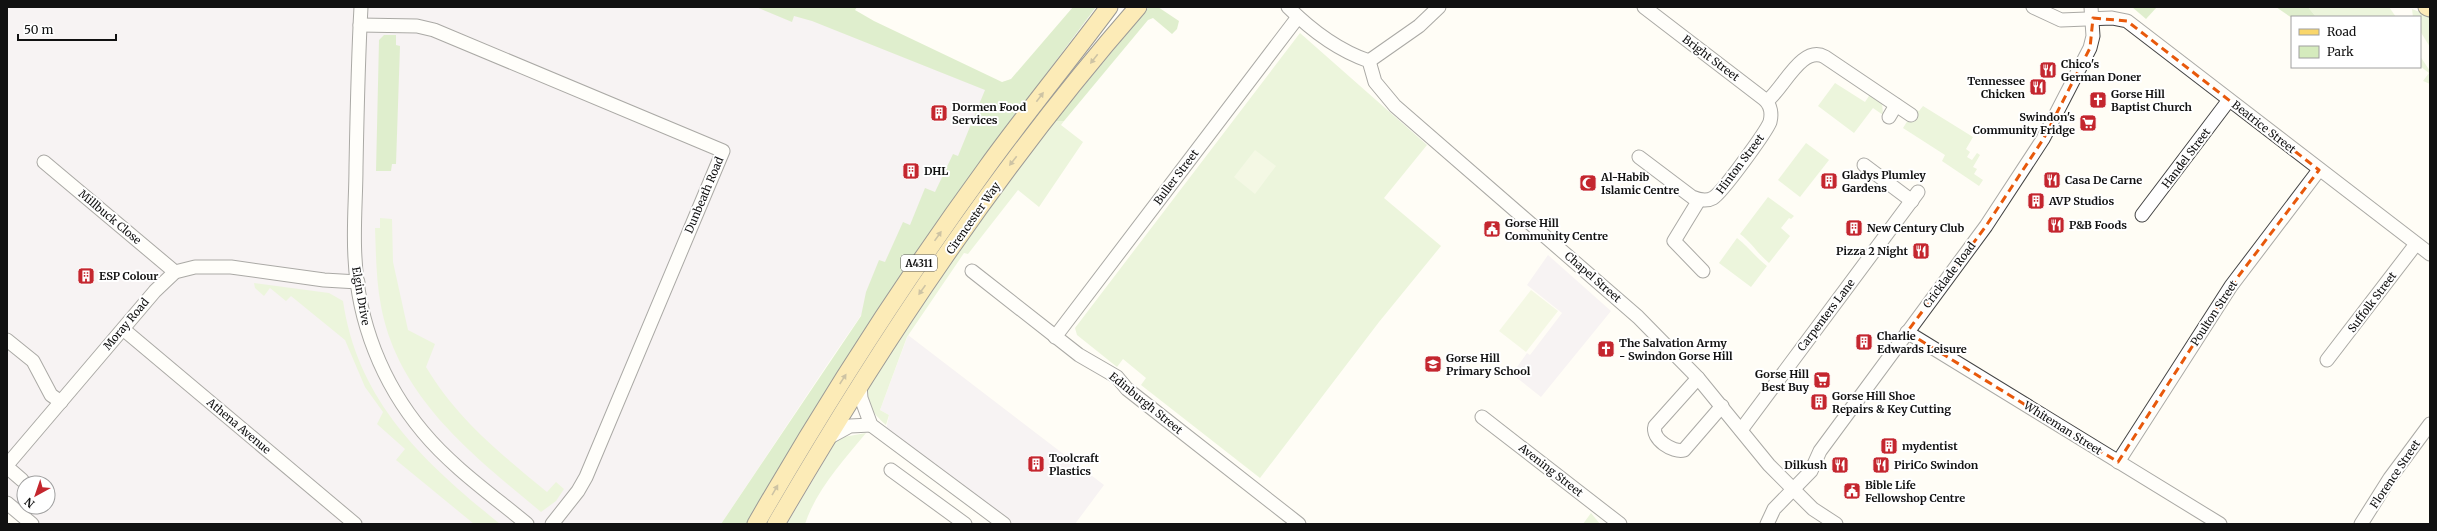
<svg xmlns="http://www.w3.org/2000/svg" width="2437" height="531" font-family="Merriweather,serif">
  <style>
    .industrial { fill: #eee6ef; fill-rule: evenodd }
    .green { fill: #d5ebbd }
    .forest { fill: #b9dc9c }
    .pitch { fill: #e6f2cf }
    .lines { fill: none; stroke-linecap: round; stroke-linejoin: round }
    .minor-casing { stroke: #444; stroke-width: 15 }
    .major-casing { stroke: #222; stroke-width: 19 }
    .minor { stroke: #fff; stroke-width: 13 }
    .major { stroke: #f9d66b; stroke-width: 17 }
    .oneway { fill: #917d42 }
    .marked { fill: none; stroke: #e8590c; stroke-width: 3; stroke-dasharray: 8 5; stroke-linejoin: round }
    .labels { text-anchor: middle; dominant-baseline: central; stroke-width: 4; stroke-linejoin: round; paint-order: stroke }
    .shield { fill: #fff; stroke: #585858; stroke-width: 1 }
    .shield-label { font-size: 10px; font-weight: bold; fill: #111 }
    .street-label { font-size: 11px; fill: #111; stroke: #fff }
    .poi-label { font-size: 11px; font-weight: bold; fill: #111; stroke: #fff; text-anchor: start }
  </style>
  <rect width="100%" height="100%" fill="#fffdf5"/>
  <g class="industrial">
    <path d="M7,7H793L965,77L1008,101L831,359L721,524H41L7,496ZM24,483H48V507H24Z"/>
    <polygon points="1548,255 1611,311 1541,397 1512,374 1527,353 1530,355 1562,313 1527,285"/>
    <polygon points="908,335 1104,485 1075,524 1012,524 886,430 889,415 880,410"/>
  </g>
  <g class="green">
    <polygon points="2308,7 2389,7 2396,17 2316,17"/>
    <polygon points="2412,9 2430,16 2430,47 2420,31 2420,17 2413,17"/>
    <polygon points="1300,33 1427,145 1384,198 1441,246 1379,322 1260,478 1141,385 1146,378 1123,359 1117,367 1077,335 1075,328"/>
    <polygon points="2420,56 2430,71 2430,84 2423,81 2429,73 2420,66"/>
    <polygon points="1835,83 1865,102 1871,93 1882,102 1883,115 1873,108 1854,133 1818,106"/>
    <polygon points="1923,106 1973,137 1966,149 1970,152 1967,157 1972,160 1977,153 1980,155 1973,167 1977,169 1974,174 1983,180 1979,186 1942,161 1945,155 1903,128 1915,109 1919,111"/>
    <path d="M1055,121H1064L1061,125L1083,142L1039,207L1018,190L968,254L964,253L907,337L880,410L889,415L886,425C876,416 864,404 867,389L968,238Z"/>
    <polygon points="1806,143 1829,160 1800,197 1778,180"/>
    <path d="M1768,197L1794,216L1791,219L1789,218L1781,228L1790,236L1769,263C1758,254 1752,243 1740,234Z"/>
    <path d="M380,218L392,219L393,262L408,330L435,344L426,367C458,420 500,453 547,492L556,482L564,489L556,501L541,512C474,456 398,398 381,306C376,280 376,254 375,228H380Z"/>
    <path d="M1737,238C1749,247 1755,257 1767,266L1751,287L1719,263Z"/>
    <path d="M254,283L329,293L343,301C358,403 425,463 500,524H474L396,460L405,449L377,424L383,412L365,387L345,340L291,296L286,301L270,288L264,296L255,288Z"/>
    <path d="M866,433C844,460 816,490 805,524H787L838,438Z"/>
    <polygon points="1591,513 1600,524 1583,524"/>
  </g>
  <g class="forest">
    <polygon points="756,7 857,7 855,10 874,21 1002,82 1011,79 1073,7 1096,7 1014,117 777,472 747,524 721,524 861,316 866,292 879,260 885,262 903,222 910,225 925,188 935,192 953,154 958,156 985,90 812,21 794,16 792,22"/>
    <polygon points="1149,7 1158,7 1179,21 1177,29 1172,34 1153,18 1148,20 1064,121 1055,121"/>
    <polygon points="2132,7 2157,7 2146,19"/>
    <polygon points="2276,7 2308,7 2316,17 2292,18"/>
    <polygon points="384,35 396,35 396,45 400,46 396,164 392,164 391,171 376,171 379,40"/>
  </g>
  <g class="pitch">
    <polygon points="1255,150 1276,166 1255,194 1234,177"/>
    <polygon points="1531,290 1558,311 1526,352 1499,331"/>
  </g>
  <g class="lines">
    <g class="minor-casing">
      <g id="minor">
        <path d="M361,7C358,60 357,114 356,167C356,197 353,228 355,258C358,322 382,383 423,432C452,467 492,495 527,524"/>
        <path d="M1288,7C1312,31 1337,50 1369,61L1375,82L1395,106L1638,317L1698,378L1769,465L1813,509L1836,524"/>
        <polyline points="2033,7 2061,20 2112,18 2127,21 2430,254"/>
        <polyline points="360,25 417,26 434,30 723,151 586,477 578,491 552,524"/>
        <polyline points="1369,61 1419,26 1439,7"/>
        <path d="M1767,101C1783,89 1802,44 1825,57L1911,115"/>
        <polyline points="1889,117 1896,105"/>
        <path d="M1639,157L1692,197C1699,200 1706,202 1713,198C1722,193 1766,132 1770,122C1772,114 1771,105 1764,99L1644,7"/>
        <polyline points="44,162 175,272"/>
        <polyline points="1864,165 1912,201"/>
        <polyline points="1699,200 1674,241 1703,271"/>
        <polyline points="2142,215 2229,100"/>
        <polyline points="972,271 1079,355 1117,377 1127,389 1299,524"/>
        <polyline points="123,329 355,524"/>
        <polyline points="1907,332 2220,524"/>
        <polyline points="1055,337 1298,17"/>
        <polyline points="7,340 33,361 51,395 61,402"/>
        <polyline points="2327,360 2416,244"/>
        <path d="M1698,378L1655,426C1651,439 1673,453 1684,450L1722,406"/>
        <polyline points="860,386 861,398 871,425 1004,524"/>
        <polyline points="1482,417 1620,524"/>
        <polyline points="1741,430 1918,192"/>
        <polyline points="828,438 850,426 871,425"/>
        <polyline points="2118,462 2231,286 2319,170"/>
        <polyline points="7,465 155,291 175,272 195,267 231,267 324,280 358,282"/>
        <polyline points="7,467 22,480"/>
        <polyline points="891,470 965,524"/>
        <polyline points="7,503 32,524"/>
        <polyline points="1767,524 1774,509 1811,471 1820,451 1986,226 2043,139 2090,48 2093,36 2091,7"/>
        <polyline points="2361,524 2390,478 2430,424"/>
      </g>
    </g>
    <g class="major-casing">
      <g id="major">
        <polyline points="2427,7 2430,8"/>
        <path d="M756,524C827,401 903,282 987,167C1026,113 1069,61 1109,7"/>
        <path d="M776,524C882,342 999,166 1138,7"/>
      </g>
    </g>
    <use href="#minor" class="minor"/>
    <use href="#major" class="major"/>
  </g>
  <defs><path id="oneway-solid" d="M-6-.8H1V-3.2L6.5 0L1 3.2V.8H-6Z"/></defs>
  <g class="oneway">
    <use href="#oneway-solid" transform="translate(1094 59) rotate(128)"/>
    <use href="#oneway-solid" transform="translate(1040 97) rotate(-53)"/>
    <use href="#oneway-solid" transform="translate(1013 161) rotate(128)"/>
    <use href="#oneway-solid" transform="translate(938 236) rotate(-55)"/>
    <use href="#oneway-solid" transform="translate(922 290) rotate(125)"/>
    <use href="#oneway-solid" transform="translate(843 379) rotate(-57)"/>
    <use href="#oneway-solid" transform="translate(775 490) rotate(-60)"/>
  </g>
  <path d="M0 0H2437V531H0ZM2093,18L2127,21L2319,170L2231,286L2118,462L1907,332L1986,226L2044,138L2090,48Z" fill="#fffdf5" fill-opacity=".55" fill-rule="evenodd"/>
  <path class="marked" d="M2093,18L2127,21L2319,170L2231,286L2118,462L1907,332L1986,226L2044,138L2090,48Z"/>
  <defs>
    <g id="restaurant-square" transform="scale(0.9)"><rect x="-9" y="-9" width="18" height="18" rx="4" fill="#c4262e" stroke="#fff"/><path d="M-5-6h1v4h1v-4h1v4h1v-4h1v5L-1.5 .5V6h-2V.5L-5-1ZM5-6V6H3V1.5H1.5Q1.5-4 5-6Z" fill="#fff"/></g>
    <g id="church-square" transform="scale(0.9)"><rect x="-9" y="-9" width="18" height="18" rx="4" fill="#c4262e" stroke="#fff"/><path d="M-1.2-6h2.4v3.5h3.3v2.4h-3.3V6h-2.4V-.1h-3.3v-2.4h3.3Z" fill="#fff"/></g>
    <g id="building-square" transform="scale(0.9)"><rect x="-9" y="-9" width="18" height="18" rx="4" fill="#c4262e" stroke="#fff"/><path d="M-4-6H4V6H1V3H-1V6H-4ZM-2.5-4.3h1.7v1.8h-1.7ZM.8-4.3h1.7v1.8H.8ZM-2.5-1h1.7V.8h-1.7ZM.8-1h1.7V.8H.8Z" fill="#fff"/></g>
    <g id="supermarket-square" transform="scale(0.9)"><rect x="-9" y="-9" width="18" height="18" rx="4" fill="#c4262e" stroke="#fff"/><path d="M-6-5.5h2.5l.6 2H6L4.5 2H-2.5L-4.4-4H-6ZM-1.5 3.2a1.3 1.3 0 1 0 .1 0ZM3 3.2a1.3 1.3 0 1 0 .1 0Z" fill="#fff"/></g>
    <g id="mosque-square" transform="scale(0.9)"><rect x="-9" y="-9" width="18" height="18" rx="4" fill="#c4262e" stroke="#fff"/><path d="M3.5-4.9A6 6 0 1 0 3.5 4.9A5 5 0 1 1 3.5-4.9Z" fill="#fff"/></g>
    <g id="civic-square" transform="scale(0.9)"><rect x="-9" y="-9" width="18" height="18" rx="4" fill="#c4262e" stroke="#fff"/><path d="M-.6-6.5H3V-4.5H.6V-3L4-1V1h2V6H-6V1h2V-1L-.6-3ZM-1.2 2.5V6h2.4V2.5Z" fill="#fff"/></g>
    <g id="school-square" transform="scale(0.9)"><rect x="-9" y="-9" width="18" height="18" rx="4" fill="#c4262e" stroke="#fff"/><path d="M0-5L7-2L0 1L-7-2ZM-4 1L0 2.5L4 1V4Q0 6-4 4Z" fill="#fff"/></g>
  </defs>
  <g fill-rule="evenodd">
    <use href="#restaurant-square" x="2048" y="70"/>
    <use href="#restaurant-square" x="2038" y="87"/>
    <use href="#church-square" x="2098" y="100"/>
    <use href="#building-square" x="939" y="113"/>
    <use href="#supermarket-square" x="2088" y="123"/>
    <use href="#building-square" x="911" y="171"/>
    <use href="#restaurant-square" x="2052" y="180"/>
    <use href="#building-square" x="1829" y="181"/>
    <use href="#mosque-square" x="1588" y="183"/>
    <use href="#building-square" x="2036" y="201"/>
    <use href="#restaurant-square" x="2056" y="225"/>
    <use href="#building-square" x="1854" y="228"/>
    <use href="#civic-square" x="1492" y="229"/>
    <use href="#restaurant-square" x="1921" y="251"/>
    <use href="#building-square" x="86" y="276"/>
    <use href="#building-square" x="1864" y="342"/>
    <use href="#church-square" x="1606" y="349"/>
    <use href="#school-square" x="1433" y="364"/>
    <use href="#supermarket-square" x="1822" y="380"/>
    <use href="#building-square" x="1819" y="402"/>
    <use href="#building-square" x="1889" y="446"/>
    <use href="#building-square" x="1036" y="464"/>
    <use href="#restaurant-square" x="1840" y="465"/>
    <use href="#restaurant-square" x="1881" y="465"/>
    <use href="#civic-square" x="1852" y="491"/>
  </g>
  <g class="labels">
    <rect class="shield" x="901" y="255" width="36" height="16" rx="3"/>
    <g class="shield-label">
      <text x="919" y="263">A4311</text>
    </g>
    <g class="street-label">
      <text transform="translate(1711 58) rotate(37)">Bright Street</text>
      <text transform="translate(2264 127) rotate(38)">Beatrice Street</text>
      <text transform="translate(2186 158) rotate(-53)">Handel Street</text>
      <text transform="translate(1740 164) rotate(-53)">Hinton Street</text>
      <text transform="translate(1176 177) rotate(-53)">Buller Street</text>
      <text transform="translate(704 195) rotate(-67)">Dunbeath Road</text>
      <text transform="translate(110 217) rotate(40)">Millbuck Close</text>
      <text transform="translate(973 218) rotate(-55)">Cirencester Way</text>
      <text transform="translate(1949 275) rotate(-53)">Cricklade Road</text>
      <text transform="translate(1593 277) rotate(41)">Chapel Street</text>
      <text transform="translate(361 296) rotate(80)">Elgin Drive</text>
      <text transform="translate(2372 302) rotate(-53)">Suffolk Street</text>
      <text transform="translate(2214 313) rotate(-57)">Poulton Street</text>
      <text transform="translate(1826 315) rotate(-53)">Carpenters Lane</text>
      <text transform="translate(126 324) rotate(-50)">Moray Road</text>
      <text transform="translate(1146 403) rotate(39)">Edinburgh Street</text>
      <text transform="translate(239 426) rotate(40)">Athena Avenue</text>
      <text transform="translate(2063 428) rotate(32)">Whiteman Street</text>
      <text transform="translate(1551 470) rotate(38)">Avening Street</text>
      <text transform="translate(2395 474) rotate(-56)">Florence Street</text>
    </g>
    <g class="poi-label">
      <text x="2061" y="64">Chico's<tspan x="2061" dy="13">German Doner</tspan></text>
      <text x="2025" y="81" text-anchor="end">Tennessee<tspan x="2025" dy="13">Chicken</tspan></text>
      <text x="2111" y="94">Gorse Hill<tspan x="2111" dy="13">Baptist Church</tspan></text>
      <text x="952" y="107">Dormen Food<tspan x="952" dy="13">Services</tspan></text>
      <text x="2075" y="117" text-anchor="end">Swindon's<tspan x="2075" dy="13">Community Fridge</tspan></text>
      <text x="924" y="171">DHL</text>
      <text x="1842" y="175">Gladys Plumley<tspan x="1842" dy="13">Gardens</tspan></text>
      <text x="1601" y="177">Al-Habib<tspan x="1601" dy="13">Islamic Centre</tspan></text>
      <text x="2065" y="180">Casa De Carne</text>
      <text x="2049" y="201">AVP Studios</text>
      <text x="1505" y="223">Gorse Hill<tspan x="1505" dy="13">Community Centre</tspan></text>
      <text x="2069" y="225">P&amp;B Foods</text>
      <text x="1867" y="228">New Century Club</text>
      <text x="1908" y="251" text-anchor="end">Pizza 2 Night</text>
      <text x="99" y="276">ESP Colour</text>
      <text x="1877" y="336">Charlie<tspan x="1877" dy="13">Edwards Leisure</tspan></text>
      <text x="1619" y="343">The Salvation Army<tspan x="1619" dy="13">- Swindon Gorse Hill</tspan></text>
      <text x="1446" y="358">Gorse Hill<tspan x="1446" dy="13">Primary School</tspan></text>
      <text x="1809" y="374" text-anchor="end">Gorse Hill<tspan x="1809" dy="13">Best Buy</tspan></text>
      <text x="1832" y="396">Gorse Hill Shoe<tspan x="1832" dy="13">Repairs &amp; Key Cutting</tspan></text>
      <text x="1902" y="446">mydentist</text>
      <text x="1049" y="458">Toolcraft<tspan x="1049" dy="13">Plastics</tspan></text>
      <text x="1827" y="465" text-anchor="end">Dilkush</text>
      <text x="1894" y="465">PiriCo Swindon</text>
      <text x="1865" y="485">Bible Life<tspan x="1865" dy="13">Fellowshop Centre</tspan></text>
    </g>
  </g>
  <rect width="2437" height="531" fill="none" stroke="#111111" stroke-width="16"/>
  <rect x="2291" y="16" width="130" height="52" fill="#ffffff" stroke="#a0a0a0"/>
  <rect x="2299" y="29" width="20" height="6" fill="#f9d66b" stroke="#a0a0a0"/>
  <text x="2327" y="36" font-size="12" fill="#111111">Road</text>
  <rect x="2299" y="46" width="20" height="12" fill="#d5ebbd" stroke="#a0a0a0"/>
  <text x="2327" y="56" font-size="12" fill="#111111">Park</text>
  <g transform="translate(36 495) rotate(220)"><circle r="19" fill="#ffffff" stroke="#a0a0a0"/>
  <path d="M0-3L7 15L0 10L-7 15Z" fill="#c4262e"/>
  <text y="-6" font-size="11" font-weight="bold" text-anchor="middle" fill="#111111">N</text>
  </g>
  <path d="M18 34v6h98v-6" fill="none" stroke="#111111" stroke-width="2"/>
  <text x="24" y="34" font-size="12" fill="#111111" stroke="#ffffff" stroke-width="3" paint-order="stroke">50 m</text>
</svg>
